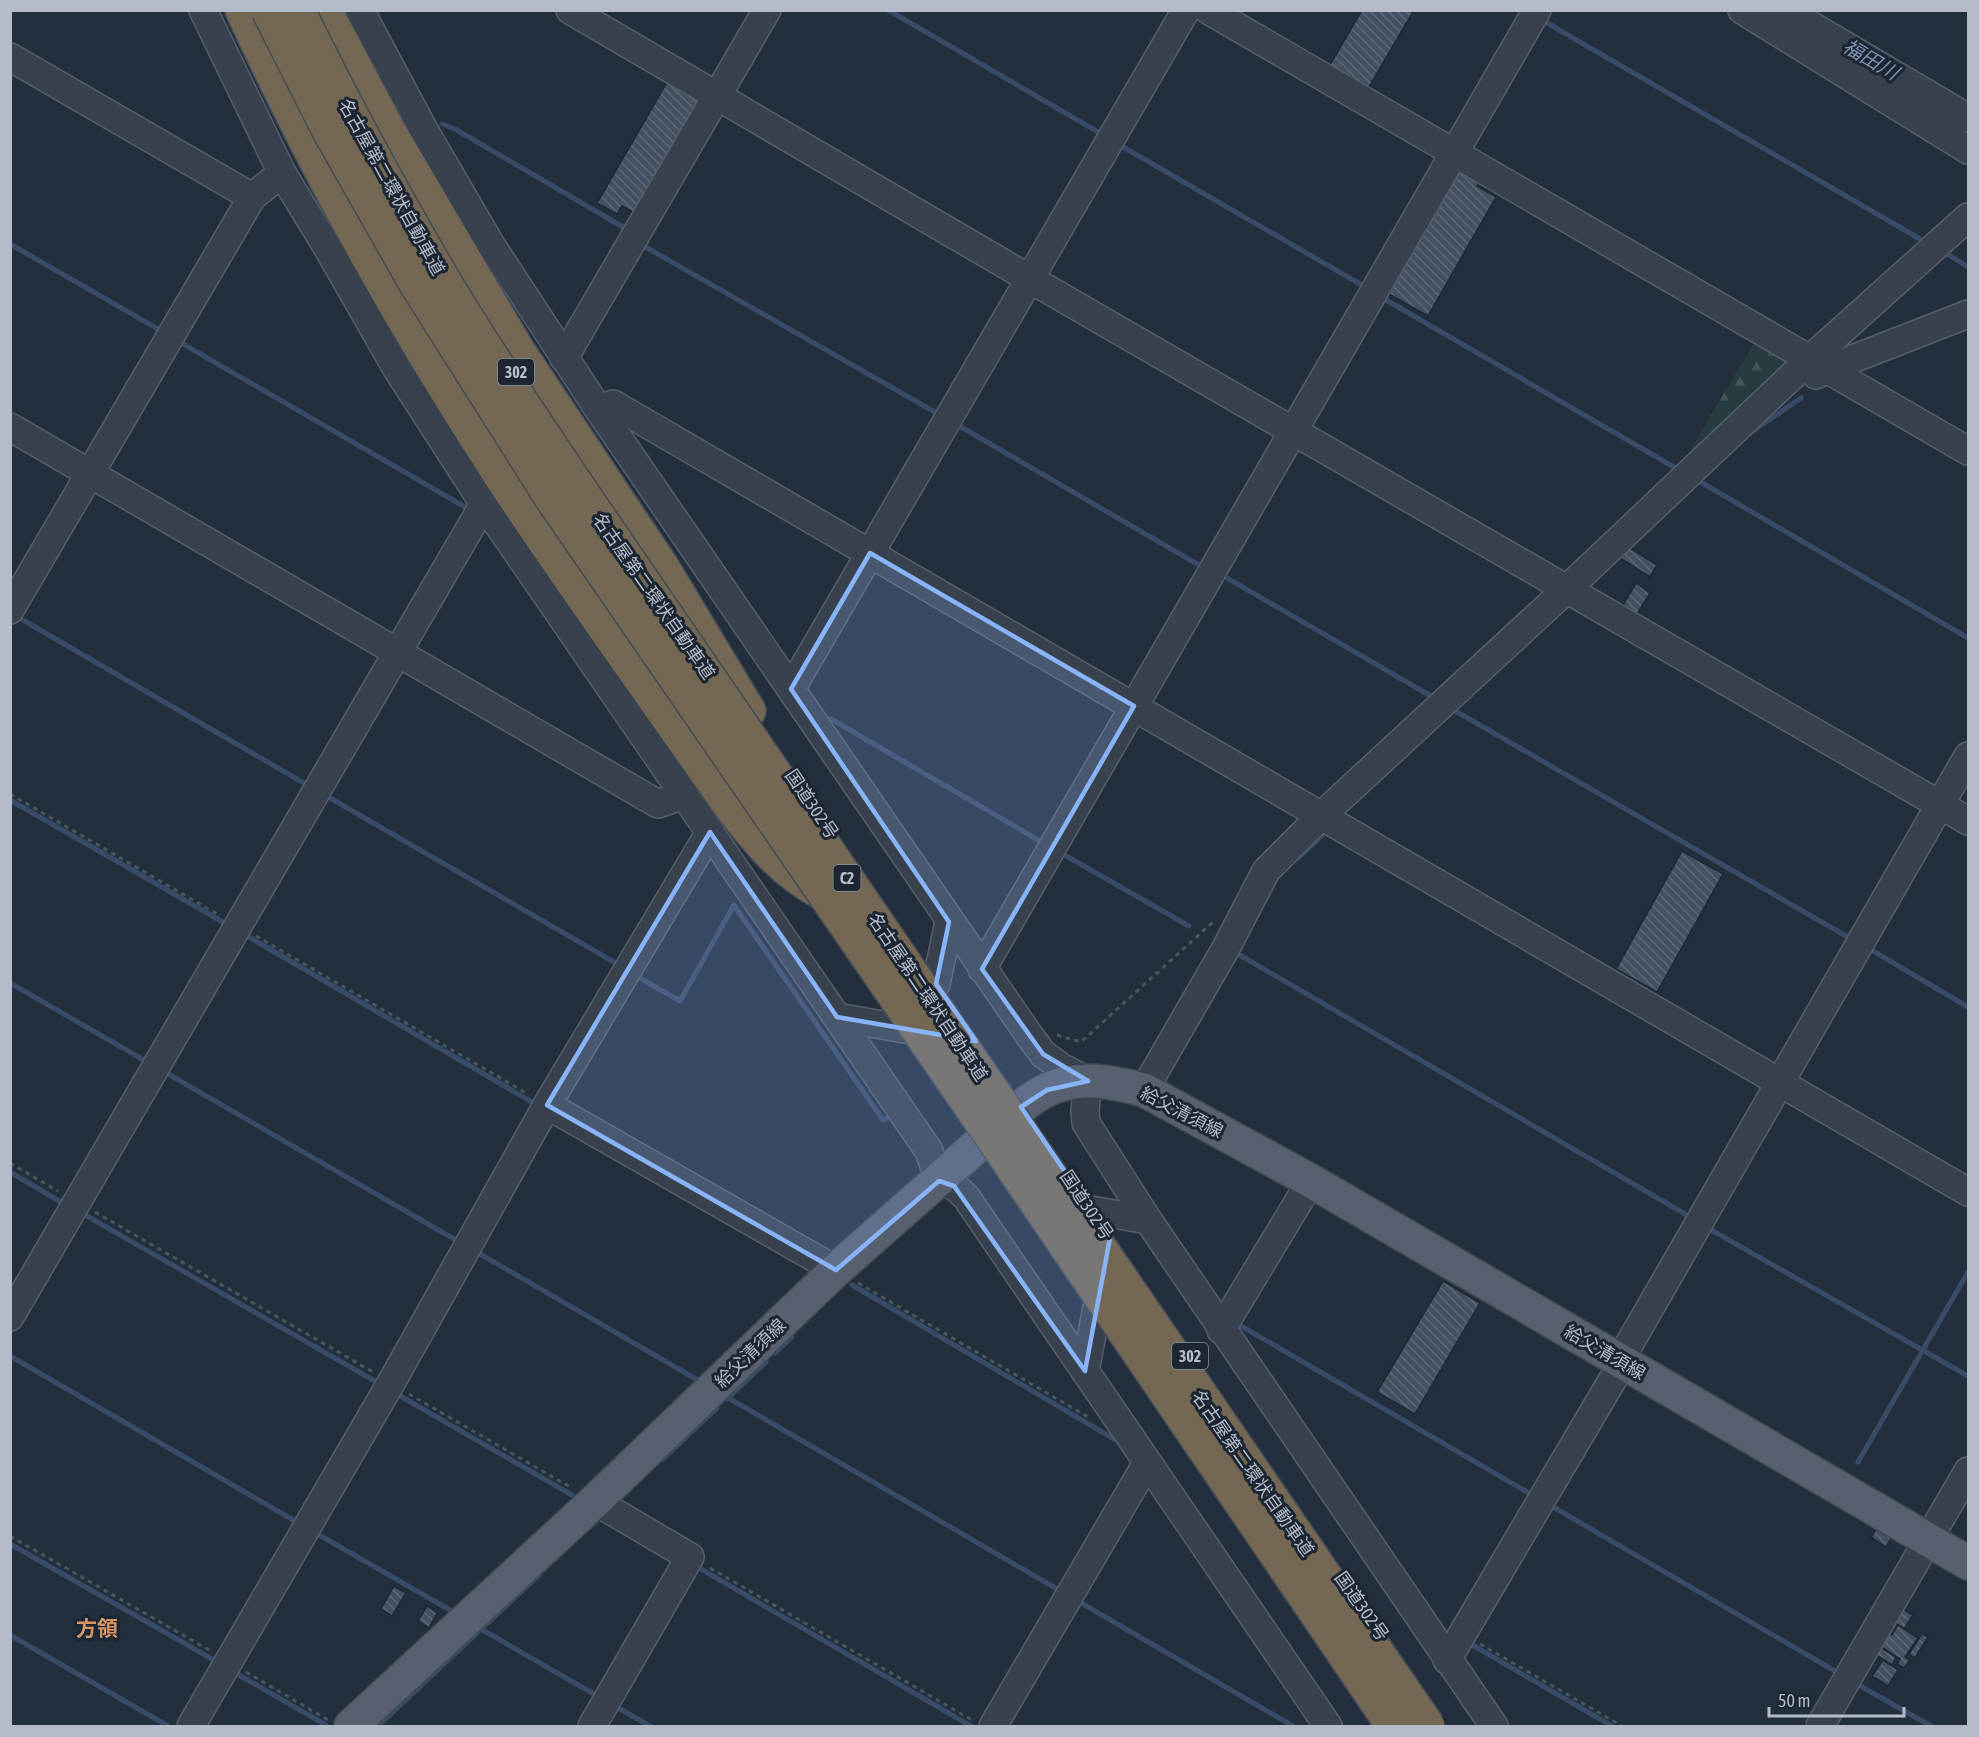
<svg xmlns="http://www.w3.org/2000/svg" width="1979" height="1737" font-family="'Asap Condensed','Noto Sans JP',sans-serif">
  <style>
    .forest { fill: url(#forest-firs) }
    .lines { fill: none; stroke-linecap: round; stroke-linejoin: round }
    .stream { stroke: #394c67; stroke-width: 5 }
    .building { fill: url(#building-back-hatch); stroke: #1f2835; stroke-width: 1.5 }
    .minor-casing { stroke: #565f6c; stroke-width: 30 }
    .major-casing { stroke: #414a57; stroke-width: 36 }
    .highway-casing { stroke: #434c59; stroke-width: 36 }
    .path { stroke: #44595c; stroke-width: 3; stroke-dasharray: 4.5 4.5; stroke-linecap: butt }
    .minor { stroke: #38414e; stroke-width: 27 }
    .major { stroke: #56606e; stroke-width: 33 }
    .highway { stroke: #746855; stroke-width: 33 }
    .highway-bridge-casing { stroke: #434c59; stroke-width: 36; stroke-linecap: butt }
    .highway-bridge { stroke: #746855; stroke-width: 33 }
    .marked { fill: #8ab4f8; fill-opacity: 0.2; stroke: #8ab4f8; stroke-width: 4.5; stroke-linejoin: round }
    .labels { text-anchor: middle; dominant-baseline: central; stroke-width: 6; stroke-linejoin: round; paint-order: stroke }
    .shield { fill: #1d2633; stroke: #878f9c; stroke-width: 1.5 }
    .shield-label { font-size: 16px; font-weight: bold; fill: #b4bcc9 }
    .street-label { font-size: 18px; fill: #b4bcc9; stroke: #1d2633 }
    .water-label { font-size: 20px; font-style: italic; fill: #7c92b1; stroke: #1d2633 }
    .quarter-label { font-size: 21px; font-weight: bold; fill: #d59563; stroke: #1d2633 }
  </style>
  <defs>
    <pattern id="forest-firs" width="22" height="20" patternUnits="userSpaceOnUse" patternTransform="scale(1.5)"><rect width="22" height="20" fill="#263c3f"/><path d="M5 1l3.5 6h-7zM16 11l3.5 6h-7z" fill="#435659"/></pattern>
    <pattern id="building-back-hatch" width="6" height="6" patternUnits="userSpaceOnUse" patternTransform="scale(1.5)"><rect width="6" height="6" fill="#455162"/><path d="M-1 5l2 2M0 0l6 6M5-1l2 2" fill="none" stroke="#5d6877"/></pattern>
  </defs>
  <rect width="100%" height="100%" fill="#242f3e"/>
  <polygon class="forest" points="1754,343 1794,366 1682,464"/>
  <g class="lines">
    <g class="stream">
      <polyline points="888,10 1105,136"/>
      <polyline points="1542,20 1927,243"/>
      <polyline points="442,124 455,129 628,230"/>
      <polyline points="1118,144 1367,288"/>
      <polyline points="10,244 165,333"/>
      <polyline points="642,245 940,415"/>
      <polyline points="1944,252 1968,267"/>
      <polyline points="1381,297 1679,470"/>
      <polyline points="178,341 470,510"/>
      <polyline points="956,424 1204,568"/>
      <polyline points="1750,433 1801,398"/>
      <polyline points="1697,480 1968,638"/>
      <polyline points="1220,574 1436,699"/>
      <polyline points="16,616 309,786"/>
      <polyline points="1452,709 1853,940"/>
      <polyline points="831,719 1045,844"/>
      <polyline points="323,794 621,966"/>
      <polyline points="10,800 228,925"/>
      <polyline points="1061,853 1189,926"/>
      <polyline points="1297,859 1328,830"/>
      <polyline points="242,933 537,1105"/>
      <polyline points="1868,948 1968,1007"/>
      <polyline points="1238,954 1692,1218"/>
      <polyline points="633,974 680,1001 734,905 883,1120 887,1118"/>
      <polyline points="10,983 149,1063"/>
      <polyline points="163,1071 461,1243"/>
      <polyline points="10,1172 66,1205"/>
      <polyline points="80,1212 380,1384"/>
      <polyline points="1706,1227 1968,1376"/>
      <polyline points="475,1251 696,1379"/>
      <polyline points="852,1285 1114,1439"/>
      <polyline points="1236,1323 1534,1496"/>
      <polyline points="775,1353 792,1337"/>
      <polyline points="10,1356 300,1524"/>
      <polyline points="395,1393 572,1495"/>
      <polyline points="725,1396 1064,1593"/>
      <polyline points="727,1399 766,1362"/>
      <polyline points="663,1459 717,1408"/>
      <polyline points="1858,1462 1968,1272"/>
      <polyline points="1548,1504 1840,1674"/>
      <polyline points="314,1532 450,1610"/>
      <polyline points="10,1544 219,1663"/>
      <polyline points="694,1565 971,1726"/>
      <polyline points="1076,1600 1293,1726"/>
      <polyline points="481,1629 599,1697"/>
      <polyline points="10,1635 168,1726"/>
      <polyline points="1467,1642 1612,1726"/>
      <polyline points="232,1671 326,1725"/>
      <polyline points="1855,1683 1931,1726"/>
      <polyline points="613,1705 650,1726"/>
      <polyline points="378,1726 540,1574"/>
    </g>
  </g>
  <g class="building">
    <polygon points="1362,10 1414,10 1369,87 1351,77 1348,82 1327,70"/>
    <polygon points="670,77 708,99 640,216 622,206 617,214 597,203"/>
    <polygon points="1462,167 1481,178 1477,186 1496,197 1428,316 1389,294"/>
    <polygon points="1630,548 1657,565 1650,577 1620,558"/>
    <polygon points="1636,583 1650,593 1637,614 1623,605"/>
    <polygon points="1682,851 1723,874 1657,992 1616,969"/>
    <polygon points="1443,1281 1480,1303 1415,1414 1377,1392"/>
    <polygon points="1877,1528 1892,1537 1886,1547 1871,1537"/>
    <polygon points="394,1586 406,1593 392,1616 381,1609"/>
    <polygon points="427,1606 437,1613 429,1628 418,1621"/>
    <polygon points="1899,1607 1913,1615 1904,1629 1891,1620"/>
    <polygon points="1898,1625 1918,1638 1905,1657 1910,1660 1904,1668 1897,1664 1900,1659 1880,1646 1889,1633 1892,1635"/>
    <polygon points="1922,1634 1928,1637 1915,1658 1909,1654"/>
    <polygon points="1880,1647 1896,1657 1892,1665 1875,1654"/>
    <polygon points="1883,1660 1898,1670 1888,1686 1872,1676"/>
  </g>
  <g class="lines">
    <g class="minor-casing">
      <g id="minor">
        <polyline points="203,10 282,173 330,252 397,369 484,504 929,1151 939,1181 954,1186 966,1197 1328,1726"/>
        <polyline points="360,10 424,130 491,245 599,410 1029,1035 1043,1054 1061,1067 1088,1081 1085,1111 1086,1123 1148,1220 1494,1726"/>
        <polyline points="570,10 1030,279 1968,821"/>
        <polyline points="1208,10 1968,451"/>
        <polyline points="1742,10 1968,150"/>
        <polyline points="1785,10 1968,118"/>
        <polyline points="10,57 252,197"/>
        <polyline points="564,358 767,10"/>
        <polyline points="1816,375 1827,369 1968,314"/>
        <polyline points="599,410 613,404 1968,1192"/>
        <polyline points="10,427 658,804 684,795"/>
        <polyline points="10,610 252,197 282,173"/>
        <polyline points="791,689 1186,10"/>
        <polyline points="982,969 1537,10"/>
        <polyline points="936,984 949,922"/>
        <polyline points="837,1017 933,1034"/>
        <polyline points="1144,1090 1226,948 1266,871 1322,815 1568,588 1810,359 1968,217"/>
        <polyline points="547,1105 836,1270"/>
        <polyline points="1091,1210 1148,1220"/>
        <polyline points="10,1317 484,504"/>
        <polyline points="1221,1330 1311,1181"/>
        <polyline points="1620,1360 1968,756"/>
        <polyline points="1085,1371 1102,1281"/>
        <polyline points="1447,1660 1623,1362"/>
        <polyline points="191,1726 391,1383 547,1105 710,832"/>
        <polyline points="592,1726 690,1557 595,1501"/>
        <polyline points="993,1726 1147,1463"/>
        <polyline points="1820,1726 1968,1471"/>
      </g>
    </g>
    <g class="major-casing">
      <path id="major" d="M351,1726L595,1501L836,1270L1021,1107C1029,1101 1037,1095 1045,1091C1076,1074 1113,1082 1144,1090L1311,1181L1968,1563"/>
    </g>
    <g class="highway-casing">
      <g id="highway">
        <path d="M242,10C316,171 403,326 499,474C573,587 653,696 730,806C758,842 785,875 826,895"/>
        <polyline points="325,10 388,129 519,352 663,568 749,711"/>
      </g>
    </g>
    <g class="path">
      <polyline points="10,794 219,915"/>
      <polyline points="256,936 528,1094"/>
      <polyline points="1057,1035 1081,1042 1213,922"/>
      <polyline points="10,1163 58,1191"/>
      <polyline points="95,1212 373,1372"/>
      <polyline points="858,1283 1088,1417"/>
      <polyline points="409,1394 572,1488"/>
      <polyline points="10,1536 209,1650"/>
      <polyline points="710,1568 972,1720"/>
      <polyline points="1480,1644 1622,1726"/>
      <polyline points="246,1672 328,1720"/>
      <polyline points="10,1726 11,1726"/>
    </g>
    <use href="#minor" class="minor"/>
    <use href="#major" class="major"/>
    <use href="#highway" class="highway"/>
    <g class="highway-bridge-casing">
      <g id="highway-bridge">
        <polyline points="268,10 328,129 416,284 552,499 1000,1149 1393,1726"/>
        <path d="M298,10C341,98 387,183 436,267C480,342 529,413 577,485L1428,1726"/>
      </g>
    </g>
    <use href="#highway-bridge" class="highway-bridge"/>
  </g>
  <path class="marked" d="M870,553L1134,706L982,969L1043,1054L1088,1081L1047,1090L1021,1107L1110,1238L1085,1371L954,1186L939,1181L836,1270L547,1105L710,832L837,1017L976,1041L936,984L949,922L791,689Z"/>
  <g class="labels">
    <g class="shield">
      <rect x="498" y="359" width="36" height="26" rx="4.5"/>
      <rect x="833.5" y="865" width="27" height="26" rx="4.5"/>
      <rect x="1172" y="1343" width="36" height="26" rx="4.5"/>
    </g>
    <g class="shield-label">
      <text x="516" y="372">302</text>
      <text x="847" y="878">C2</text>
      <text x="1190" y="1356">302</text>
    </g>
    <g class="street-label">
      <text transform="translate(392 187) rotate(61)">名古屋第二環状自動車道</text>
      <text transform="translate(654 596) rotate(55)">名古屋第二環状自動車道</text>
      <text transform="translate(812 804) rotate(56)">国道302号</text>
      <text transform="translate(928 997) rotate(56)">名古屋第二環状自動車道</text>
      <text transform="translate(1182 1112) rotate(27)">給父清須線</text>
      <text transform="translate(1087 1205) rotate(56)">国道302号</text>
      <text transform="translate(1605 1352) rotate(30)">給父清須線</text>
      <text transform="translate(750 1353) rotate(-44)">給父清須線</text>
      <text transform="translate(1253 1473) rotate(55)">名古屋第二環状自動車道</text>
      <text transform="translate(1362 1606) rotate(55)">国道302号</text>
    </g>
    <g class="water-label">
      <text transform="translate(1871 59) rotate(30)">福田川</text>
    </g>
    <g class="quarter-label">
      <text x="97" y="1628">方領</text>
    </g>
  </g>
  <rect width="1979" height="1737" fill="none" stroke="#b4bcc9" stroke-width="24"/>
  <path d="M1769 1707v9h135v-9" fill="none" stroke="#b4bcc9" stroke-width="3"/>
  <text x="1778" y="1707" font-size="18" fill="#b4bcc9" stroke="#1d2633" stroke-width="4.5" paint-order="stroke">50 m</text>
</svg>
